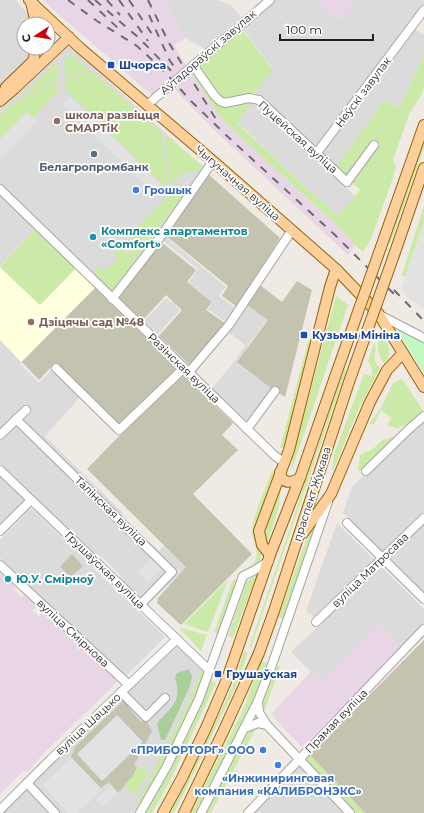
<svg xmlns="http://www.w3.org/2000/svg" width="424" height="813" font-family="Montserrat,sans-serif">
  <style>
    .residential { fill: #dcdbdb }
    .industrial { fill: #e8d5e5 }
    .education { fill: #fffedd }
    .construction { fill: #c4c3af }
    .grass { fill: #cbeaa8 }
    .forest { fill: #aacf98 }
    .park { fill: #c0fac2 }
    .parking { fill: #e2e2e2 }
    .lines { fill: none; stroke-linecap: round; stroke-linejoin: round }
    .minor-casing { stroke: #a5a5a5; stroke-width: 10 }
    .major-casing { stroke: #986000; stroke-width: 12 }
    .minor { stroke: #fff; stroke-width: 8 }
    .major { stroke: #fdcf9b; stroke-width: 10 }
    .rail { stroke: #6c6c6c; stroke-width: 2; stroke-dasharray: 8 8; stroke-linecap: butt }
    .major-bridge-casing { stroke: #986000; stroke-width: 12; stroke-linecap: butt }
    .major-bridge { stroke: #fdcf9b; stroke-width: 10 }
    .transit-dot { fill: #1a4fb4; stroke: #fff; stroke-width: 1.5 }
    .education-dot { fill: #8d6e63; stroke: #fff; stroke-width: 1.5 }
    .service-dot { fill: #5c6f8a; stroke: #fff; stroke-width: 1.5 }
    .shop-dot { fill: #3f7fe0; stroke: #fff; stroke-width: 1.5 }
    .culture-dot { fill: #0f9aa8; stroke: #fff; stroke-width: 1.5 }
    .labels { text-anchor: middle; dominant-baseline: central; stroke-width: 3.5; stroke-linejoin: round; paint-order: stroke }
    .street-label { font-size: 11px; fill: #1e1e1e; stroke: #fff }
    .transit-label { font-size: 11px; font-weight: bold; fill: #164399; stroke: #fff; text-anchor: start }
    .education-label { font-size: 11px; font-weight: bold; fill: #785e54; stroke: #fff; text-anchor: start }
    .service-label { font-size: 11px; font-weight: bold; fill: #4e5e75; stroke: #fff }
    .shop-label { font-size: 11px; font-weight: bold; fill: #366cbe; stroke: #fff; text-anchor: start }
    .culture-label { font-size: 11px; font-weight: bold; fill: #0d838f; stroke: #fff; text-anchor: start }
  </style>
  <rect width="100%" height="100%" fill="#efebe4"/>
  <g class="residential">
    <polygon points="0,0 15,0 29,14 30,24 24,24 24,48 30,48 28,58 0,86"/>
    <polygon points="166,0 216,0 231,5 241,17 205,49 187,39 183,35"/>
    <polygon points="275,0 315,0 321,8 343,20 357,0 424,0 424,4 316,148 255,93 273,69 242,28"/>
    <polygon points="413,28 424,34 424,55 399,108 386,99 335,167 321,154"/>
    <polygon points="66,47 73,48 202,167 201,175 159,231 226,287 219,296 242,313 247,305 268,319 247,347 272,389 248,422 212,388 235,361 245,345 228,332 232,327 208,309 213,302 193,286 175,306 180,310 158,334 144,321 166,298 172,303 186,286 198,269 156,235 112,292 0,184 0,107 61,49"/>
    <polygon points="254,100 355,196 337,216 237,122"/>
    <polygon points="0,194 35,229 0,266"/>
    <polygon points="0,267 76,268 95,288 20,364 39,383 53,368 82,395 45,436 123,513 121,516 124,519 159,551 164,546 187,567 147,605 120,579 121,576 102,557 99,559 0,464"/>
    <polygon points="424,418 424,593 343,513 349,495 353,486"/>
    <polygon points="0,477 25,501 0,525"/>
    <polygon points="31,508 165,637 124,678 0,558 0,540"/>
    <polygon points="337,523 424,609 424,626 402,649 377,624 320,680 291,652 322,623 306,611"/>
    <polygon points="173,646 178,647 199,666 202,672 178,732 166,758 134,813 0,813"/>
    <polygon points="299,765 345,813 252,813"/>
  </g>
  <g class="industrial">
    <polygon points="42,0 166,0 183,35 186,38 174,45 186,65 217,113 225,123 341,229 355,245 348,255 212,128 168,82 152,95"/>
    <polygon points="315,0 357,0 343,20 321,8"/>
    <polygon points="0,572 16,587 14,590 21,597 26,593 38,604 32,611 39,617 45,610 119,680 45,752 27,772 24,770 0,794"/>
    <polygon points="377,624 401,648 302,747 271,714 311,672 320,680"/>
  </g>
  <polygon class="education" points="0,267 40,305 76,268 95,288 21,362 0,340"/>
  <g class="construction">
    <polygon points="207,173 280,238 237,307 222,296 228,286 165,235"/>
    <polygon points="161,242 196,270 187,282 212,302 206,310 226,324 190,365 159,336 182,310 166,295 143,320 117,297"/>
    <polygon points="297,281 312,290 285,397 272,389 237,362 268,320 247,305 260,285 282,302"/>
    <polygon points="95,288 233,423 222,435 238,450 193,494 252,554 181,625 157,603 158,598 186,567 87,469 125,430 54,364 39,380 22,362"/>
    <polygon points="72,554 83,566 71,577 60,567"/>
    <polygon points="424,640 424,813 365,813 310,755"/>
    <polygon points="125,699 130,704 128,707 141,722 145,718 152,731 134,765 137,767 133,776 118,793 109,782 101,788 71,757 75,747"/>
  </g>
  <g class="grass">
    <polygon points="241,28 273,70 255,93 229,99 223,100 218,97 197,65"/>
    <polygon points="71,55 73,56 89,70 65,76 64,59"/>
    <polygon points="424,55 424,88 421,96 410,112 393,160 396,166 393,178 371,239 363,252 355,245 341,229 225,123 217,113 190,71 193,68 218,104 254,100 237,123 337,216 360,190 335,167 386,99 399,108"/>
    <polygon points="58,61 58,77 53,81 21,96"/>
    <polygon points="91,71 162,132 168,185 165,187 66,90 65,78"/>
    <polygon points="58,79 58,92 33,118 27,112 0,139 0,115 18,100 53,83"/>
    <polygon points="165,134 204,167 201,171 184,173 170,184"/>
    <polygon points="424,140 424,148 390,244 388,243"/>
    <polygon points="180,187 186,191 112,292 97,275 95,269 99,265 105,271 118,258 114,253 120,247 128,254 137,244 130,237 131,233 175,190"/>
    <polygon points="424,205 424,223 405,277 402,275"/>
    <polygon points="35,229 76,268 40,305 0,267"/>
    <polygon points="336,296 348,305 292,469 291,469 292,459"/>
    <path d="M379,331C388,346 394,347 385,364C378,358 376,340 379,331Z"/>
    <polygon points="310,341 304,382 286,447 280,448 308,342"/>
    <path d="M374,342C379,354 369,357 380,368L359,408L333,471L332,468L334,454L364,374L372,376V368L368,361Z"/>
    <polygon points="344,370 346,371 251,647 249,647"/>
    <polygon points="402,379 423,410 407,425 401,426 399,428 387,426 391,418 381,410 374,424 369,424 382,406 393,383"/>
    <polygon points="395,436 371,459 361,470 360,471 358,470 360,455 373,449 383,440"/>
    <path d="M272,471L278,472L258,544L262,554L260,562L242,575C247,570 254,565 256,558C259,549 252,540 252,531C252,519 267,484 272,471Z"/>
    <polygon points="281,485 279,507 267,544 264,533"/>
    <polygon points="320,515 286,620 278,617 310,529"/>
    <polygon points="257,574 233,638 228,636 246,583"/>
    <polygon points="235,579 237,582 220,634 214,632 232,582"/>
    <polygon points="228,580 208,632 184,624"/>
    <polygon points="181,628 207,635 201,651 180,629"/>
    <polygon points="244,651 248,653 235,688 174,813 171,813 233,686"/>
    <polygon points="261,661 267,663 249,713 197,813 191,813 244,708"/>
    <path d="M275,665L280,667L264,712C257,703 271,675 275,665Z"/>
    <polygon points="202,667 204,676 189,713 142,803 137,803 188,703"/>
    <polygon points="210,680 216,683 170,781 152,813 144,813 181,747"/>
    <polygon points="256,728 211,813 205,813 249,731 252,729"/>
    <polygon points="310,755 365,813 353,813 304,760"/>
    <polygon points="137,767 148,772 135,796 124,785 133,776"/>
  </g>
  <path class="forest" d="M189,669L192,676L190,686L165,740H161L157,723C173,706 182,702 175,677L177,673Z"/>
  <polygon class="park" points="399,328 424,342 424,374 397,330"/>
  <g class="parking">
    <polygon points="70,97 161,184 153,192 63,105"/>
    <polygon points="27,112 37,122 0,160 0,139"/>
    <polygon points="424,223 424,309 406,297 401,289"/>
    <polygon points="153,556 164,567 148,583 137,572"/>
    <polygon points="117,715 143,742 102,781 77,754"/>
    <polygon points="71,757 102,790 78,813 68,813 42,785"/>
    <polygon points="111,785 118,793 103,807 96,799"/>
  </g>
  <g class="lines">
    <g class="minor-casing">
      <g id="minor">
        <polyline points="193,65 214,95 220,101 225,103 249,98 259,100 347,182 374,145"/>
        <polyline points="147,105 270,0"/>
        <polyline points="316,154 424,10"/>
        <polyline points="0,189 275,456 284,462"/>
        <polyline points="112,299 161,236 213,161"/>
        <polyline points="378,314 424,338"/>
        <polyline points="56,368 119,430 184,368"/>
        <polyline points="189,372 229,325 292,230"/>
        <polyline points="16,419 172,572 140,605"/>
        <polyline points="247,429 275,391"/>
        <polyline points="0,435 26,410"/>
        <polyline points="0,470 209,670"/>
        <polyline points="366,471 408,430 424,416"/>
        <polyline points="347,523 424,599"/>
        <polyline points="0,531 31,500"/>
        <polyline points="0,565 129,685"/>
        <polyline points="316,622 424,518"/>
        <polyline points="121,692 146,717 165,698"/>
        <polyline points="258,702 259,712 267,725 350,813"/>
        <polyline points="245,728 258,723 267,725"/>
        <polyline points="27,783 55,813"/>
        <polyline points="0,810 51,759 177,639"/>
        <polyline points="140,813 167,766 199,699 243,576 255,570 269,561"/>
        <polyline points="201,813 258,701 273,662 328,502"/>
        <polyline points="248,813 424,629"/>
      </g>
    </g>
    <g class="major-casing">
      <g id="major">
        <polyline points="29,0 79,47 213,161 336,269 378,313 424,387"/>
        <polyline points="31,2 36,24"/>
        <polyline points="2,99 6,87 33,61 36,48"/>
        <polyline points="0,101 14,89 69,37"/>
        <polyline points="381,247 424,125"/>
        <polyline points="394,255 424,168"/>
        <path d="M280,472C282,485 292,483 300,478"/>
        <polyline points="303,533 331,494 370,402 387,370 403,353"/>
        <polyline points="270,555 262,545 259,531 289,450 330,287 336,269"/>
        <polyline points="163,813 182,778 206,728 227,679 270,555 300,478 335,377"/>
        <polyline points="184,813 223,732 259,653 274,611 349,382"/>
      </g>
    </g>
    <use href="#minor" class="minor"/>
    <use href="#major" class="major"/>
    <g class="rail">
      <polyline points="68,0 97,21 137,46 163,70 191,101 227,136 335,235 396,296"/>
      <polyline points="88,0 120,30"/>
      <polyline points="95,0 139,38 183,83"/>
      <polyline points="107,0 120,15"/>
      <polyline points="119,0 148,41"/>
      <polyline points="129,0 154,37"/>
      <polyline points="148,0 169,43 214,116 218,121"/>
      <polyline points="149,15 170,61 176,69"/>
      <polyline points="394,290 424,321"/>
    </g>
    <g class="major-bridge-casing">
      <g id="major-bridge">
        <polyline points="335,377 381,247"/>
        <polyline points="349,382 394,255"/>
      </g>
    </g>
    <use href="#major-bridge" class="major-bridge"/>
  </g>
  <g class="transit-dot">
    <rect x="107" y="61" width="8" height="8" rx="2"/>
    <rect x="300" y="331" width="8" height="8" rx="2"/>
    <rect x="214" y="670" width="8" height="8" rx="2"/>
  </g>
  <g class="education-dot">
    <circle cx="57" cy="121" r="4"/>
    <circle cx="31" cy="322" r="4"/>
  </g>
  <circle class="service-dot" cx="94" cy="154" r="4"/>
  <g class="shop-dot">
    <circle cx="136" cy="190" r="4"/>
    <circle cx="263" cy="750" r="4"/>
    <circle cx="278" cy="765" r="4"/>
  </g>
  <g class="culture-dot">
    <circle cx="93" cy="237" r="4"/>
    <circle cx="8" cy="579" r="4"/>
  </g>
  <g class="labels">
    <g class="street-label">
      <text transform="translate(208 52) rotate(-41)">Аўтадораўскі завулак</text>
      <text transform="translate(363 92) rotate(-53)">Неўскі завулак</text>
      <text transform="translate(298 137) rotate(42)">Пуцейская вуліца</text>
      <text transform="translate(238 183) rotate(41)">Чыгуначная вуліца</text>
      <text transform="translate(184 368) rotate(44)">Разінская вуліца</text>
      <text transform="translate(312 494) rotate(-72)">праспект Жукава</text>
      <text transform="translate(111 511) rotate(44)">Талінская вуліца</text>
      <text transform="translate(105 570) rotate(44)">Грушаўская вуліца</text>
      <text transform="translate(370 570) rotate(-44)">вуліца Матросава</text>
      <text transform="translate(73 633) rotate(43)">вуліца Смірнова</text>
      <text transform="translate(336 721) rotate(-46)">Прамая вуліца</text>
      <text transform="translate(88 724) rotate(-43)">вуліца Шацько</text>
    </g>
    <g class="transit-label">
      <text x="119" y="65">Шчорса</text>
      <text x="312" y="335">Кузьмы Мініна</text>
      <text x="226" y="674">Грушаўская</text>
    </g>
    <g class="education-label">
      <text x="65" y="115">школа развіцця<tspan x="65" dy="13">СМАРТіК</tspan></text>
      <text x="39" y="322">Дзіцячы сад №48</text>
    </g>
    <g class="service-label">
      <text x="94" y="167">Белагропромбанк</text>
    </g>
    <g class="shop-label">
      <text x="144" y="190">Грошык</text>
      <text x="255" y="750" text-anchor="end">«ПРИБОРТОРГ» ООО</text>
      <text x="278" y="778" text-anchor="middle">«Инжиниринговая<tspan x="278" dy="13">компания «КАЛИБРОНЭКС»</tspan></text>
    </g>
    <g class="culture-label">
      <text x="101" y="231">Комплекс апартаментов<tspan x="101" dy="13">«Comfort»</tspan></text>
      <text x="16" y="579">Ю.У. Смірноў</text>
    </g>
  </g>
  <g transform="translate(36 36) rotate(258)"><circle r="19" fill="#ffffff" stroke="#a5a5a5"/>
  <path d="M0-3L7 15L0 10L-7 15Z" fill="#cc0008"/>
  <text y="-6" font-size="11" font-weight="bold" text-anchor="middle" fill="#1e1e1e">С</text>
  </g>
  <path d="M280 34v6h93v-6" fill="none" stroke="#1e1e1e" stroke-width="2"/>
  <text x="286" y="34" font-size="12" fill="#1e1e1e" stroke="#ffffff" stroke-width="3" paint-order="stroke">100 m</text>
</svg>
